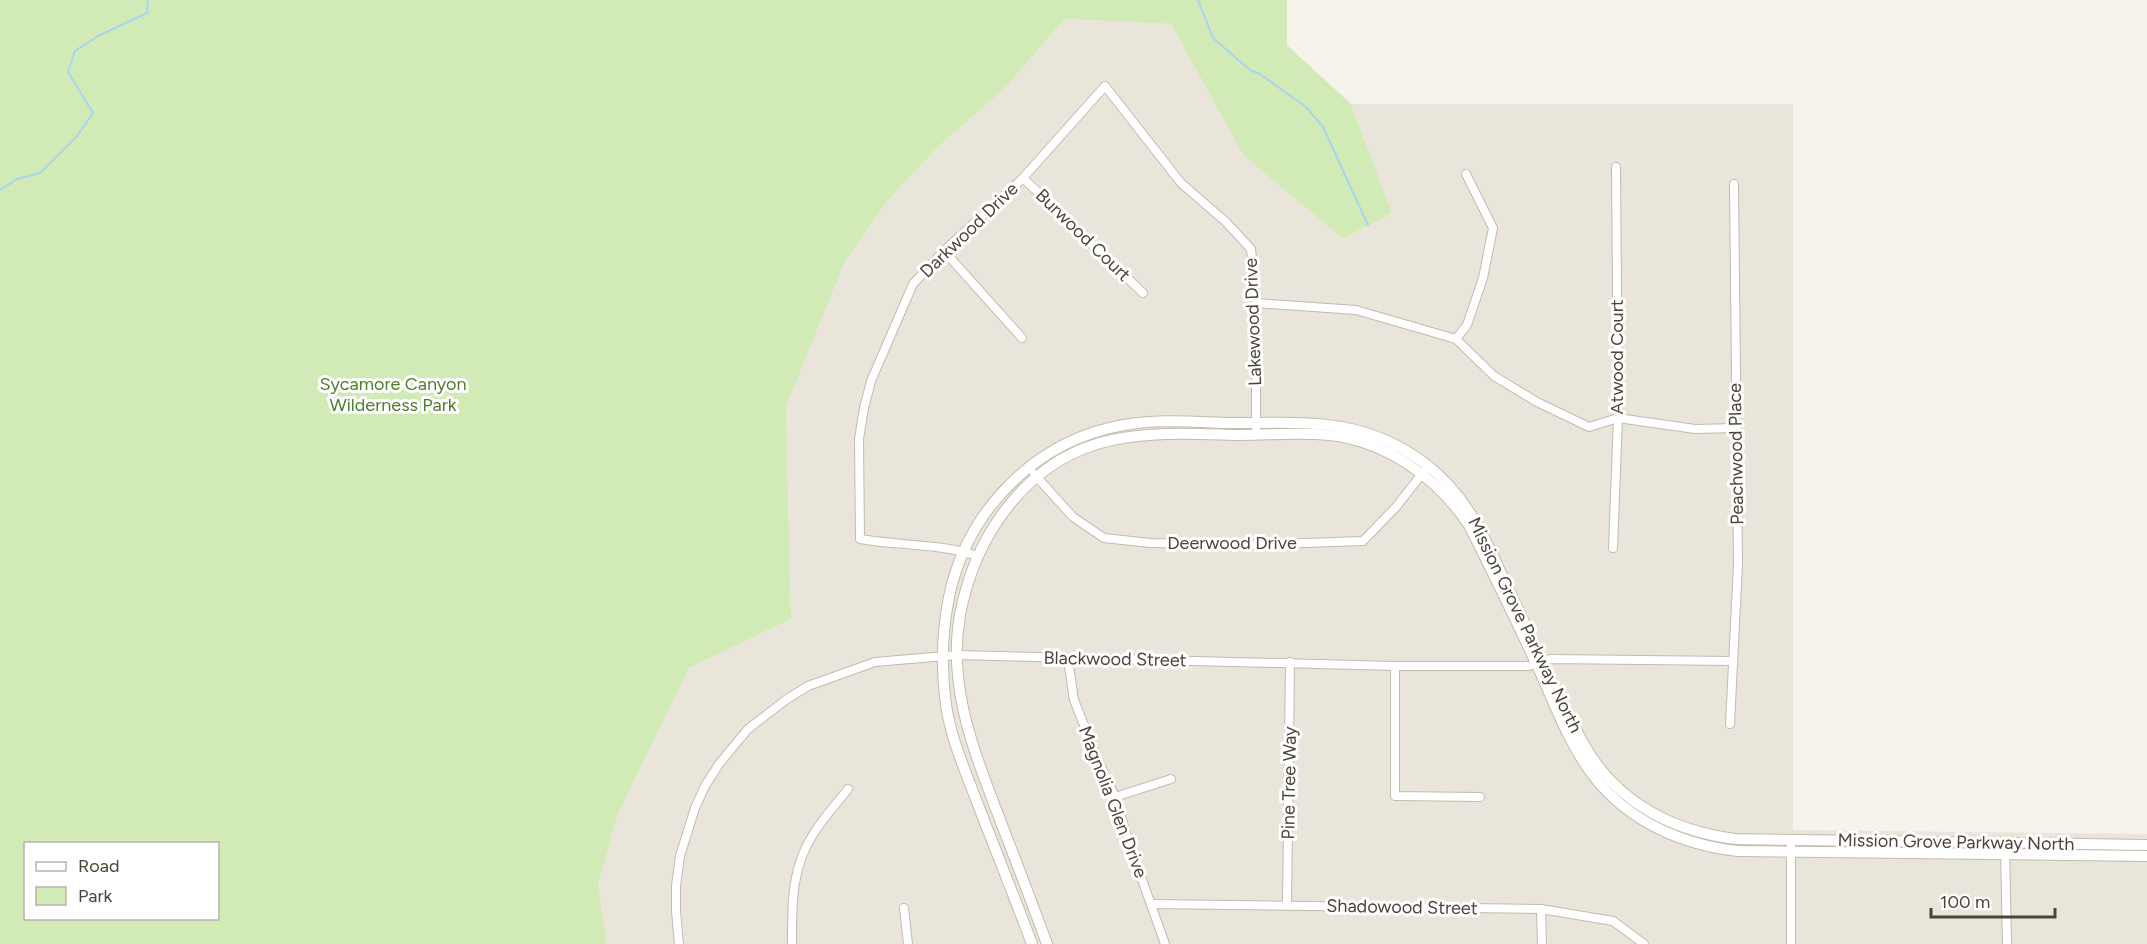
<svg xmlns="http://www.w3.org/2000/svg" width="2147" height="944" font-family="Figtree,sans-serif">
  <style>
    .residential { fill: #eae5da }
    .green { fill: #d2eab5; fill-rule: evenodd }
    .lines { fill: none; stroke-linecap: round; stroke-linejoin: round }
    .stream { stroke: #a9d4f2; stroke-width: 2 }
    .minor-casing { stroke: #c2bbae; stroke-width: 10 }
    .tertiary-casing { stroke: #c2bbae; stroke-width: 12 }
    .minor { stroke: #fff; stroke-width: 8 }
    .tertiary { stroke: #fff; stroke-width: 10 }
    .labels { text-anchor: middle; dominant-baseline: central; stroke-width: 6; stroke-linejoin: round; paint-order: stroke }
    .street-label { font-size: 18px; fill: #4b4439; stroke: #fff }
    .park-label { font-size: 18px; fill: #4a7f2a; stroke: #fff }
  </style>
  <rect width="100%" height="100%" fill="#f6f3ec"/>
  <polygon class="residential" points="1064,19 1171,24 1243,155 1343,239 1392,213 1351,104 1793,104 1793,830 2147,834 2147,944 607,944 598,887 617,816 689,668 791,619 786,407 845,261 888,200 938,147 1006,87"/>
  <path class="green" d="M0,0H1287V45L1351,104L1392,213L1343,239L1243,155L1171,24L1064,19L1006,87L938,147L888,200L845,261L786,407L791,619L689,668L617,816L598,886L607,944H0ZM26,844H218V918H26Z"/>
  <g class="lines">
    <g class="stream">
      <polyline points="1198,0 1213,38 1250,70 1260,74 1306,107 1323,127 1368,225"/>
      <polyline points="0,190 17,179 40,173 77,136 93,113 68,72 75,51 98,36 147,13 148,0"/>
    </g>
    <g class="minor-casing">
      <g id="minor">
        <polyline points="1023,178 1143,293"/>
        <polyline points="944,251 1022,338"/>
        <polyline points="1256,303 1356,310 1456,339 1494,376 1537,402 1589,427 1618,418 1695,429 1736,428"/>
        <polyline points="1456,339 1467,325 1483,278 1493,228 1466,174"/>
        <polyline points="1034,474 1073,517 1104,538 1150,543 1252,545 1363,541 1396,507 1425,470"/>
        <polyline points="1613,548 1618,418 1616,167"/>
        <path d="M977,556C939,543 899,546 860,539L859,439L864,408L871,381L913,284L944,251L1023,178L1105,86L1181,183L1226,222L1251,249L1256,303V427"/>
        <polyline points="1068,659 1074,700 1098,760 1115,797 1130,846 1165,944"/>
        <polyline points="1395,666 1395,796 1480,797"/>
        <polyline points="1730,724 1738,564 1734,184"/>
        <polyline points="1115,797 1171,779"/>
        <polyline points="1791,840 1791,944"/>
        <polyline points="2005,848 2007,944"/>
        <polyline points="1151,904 1541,909 1613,921 1644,944"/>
        <polyline points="1287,905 1290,662"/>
        <polyline points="904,908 908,944"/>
        <polyline points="1541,909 1542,944"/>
        <polyline points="679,944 676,911 676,886 680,856 695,808 705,786 719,764 748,729 787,699 808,686 875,662 957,655 1395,666 1529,666 1550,659 1733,661"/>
        <path d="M792,944C792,905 791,867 814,833C824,817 837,803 848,789"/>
      </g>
    </g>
    <g class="tertiary-casing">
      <g id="tertiary">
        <path d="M1032,944C1014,896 995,849 977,802C965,770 951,739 946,705C941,669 942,632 949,597C967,510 1036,440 1124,425C1162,418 1202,423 1240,423C1313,423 1365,418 1427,465C1463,493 1482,531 1500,571C1519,611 1537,650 1556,690C1566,709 1575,729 1586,748C1618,803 1673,831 1735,839L2147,845"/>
        <path d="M1047,944C1032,903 1016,861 1000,820C975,753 947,688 960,615C975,534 1028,458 1112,440C1154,431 1197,434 1240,435C1269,435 1299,432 1329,435C1387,441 1437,478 1469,525C1492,571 1515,618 1537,665C1554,702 1569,745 1595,778C1630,822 1683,845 1738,851L2147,856"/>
      </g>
    </g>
    <use href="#minor" class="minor"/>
    <use href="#tertiary" class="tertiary"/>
  </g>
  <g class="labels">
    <g class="street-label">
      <text transform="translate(969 230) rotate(-44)">Darkwood Drive</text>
      <text transform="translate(1083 235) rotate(44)">Burwood Court</text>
      <text transform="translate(1253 322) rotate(-92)">Lakewood Drive</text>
      <text transform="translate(1617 357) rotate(-90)">Atwood Court</text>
      <text transform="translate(1736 454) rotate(-91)">Peachwood Place</text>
      <text x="1232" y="543">Deerwood Drive</text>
      <text transform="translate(1525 625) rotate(64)">Mission Grove Parkway North</text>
      <text transform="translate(1115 659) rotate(1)">Blackwood Street</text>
      <text transform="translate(1289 783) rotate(-89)">Pine Tree Way</text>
      <text transform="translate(1113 802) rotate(69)">Magnolia Glen Drive</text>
      <text transform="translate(1956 842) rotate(1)">Mission Grove Parkway North</text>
      <text transform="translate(1402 907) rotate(1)">Shadowood Street</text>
    </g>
    <g class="park-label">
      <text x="393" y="384">Sycamore Canyon<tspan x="393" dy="21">Wilderness Park</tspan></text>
    </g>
  </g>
  <rect x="24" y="842" width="195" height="78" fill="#ffffff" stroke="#b7b4b0" stroke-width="1.5"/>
  <rect x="36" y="862" width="30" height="9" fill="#ffffff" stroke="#b7b4b0" stroke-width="1.5"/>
  <text x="78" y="872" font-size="18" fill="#4b4439">Road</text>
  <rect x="36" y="887" width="30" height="18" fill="#d2eab5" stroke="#b7b4b0" stroke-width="1.5"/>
  <text x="78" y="902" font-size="18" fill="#4b4439">Park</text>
  <path d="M1931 908v9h124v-9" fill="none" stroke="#4b4439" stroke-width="3"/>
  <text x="1940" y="908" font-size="18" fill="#4b4439" stroke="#ffffff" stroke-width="4.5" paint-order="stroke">100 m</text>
</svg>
